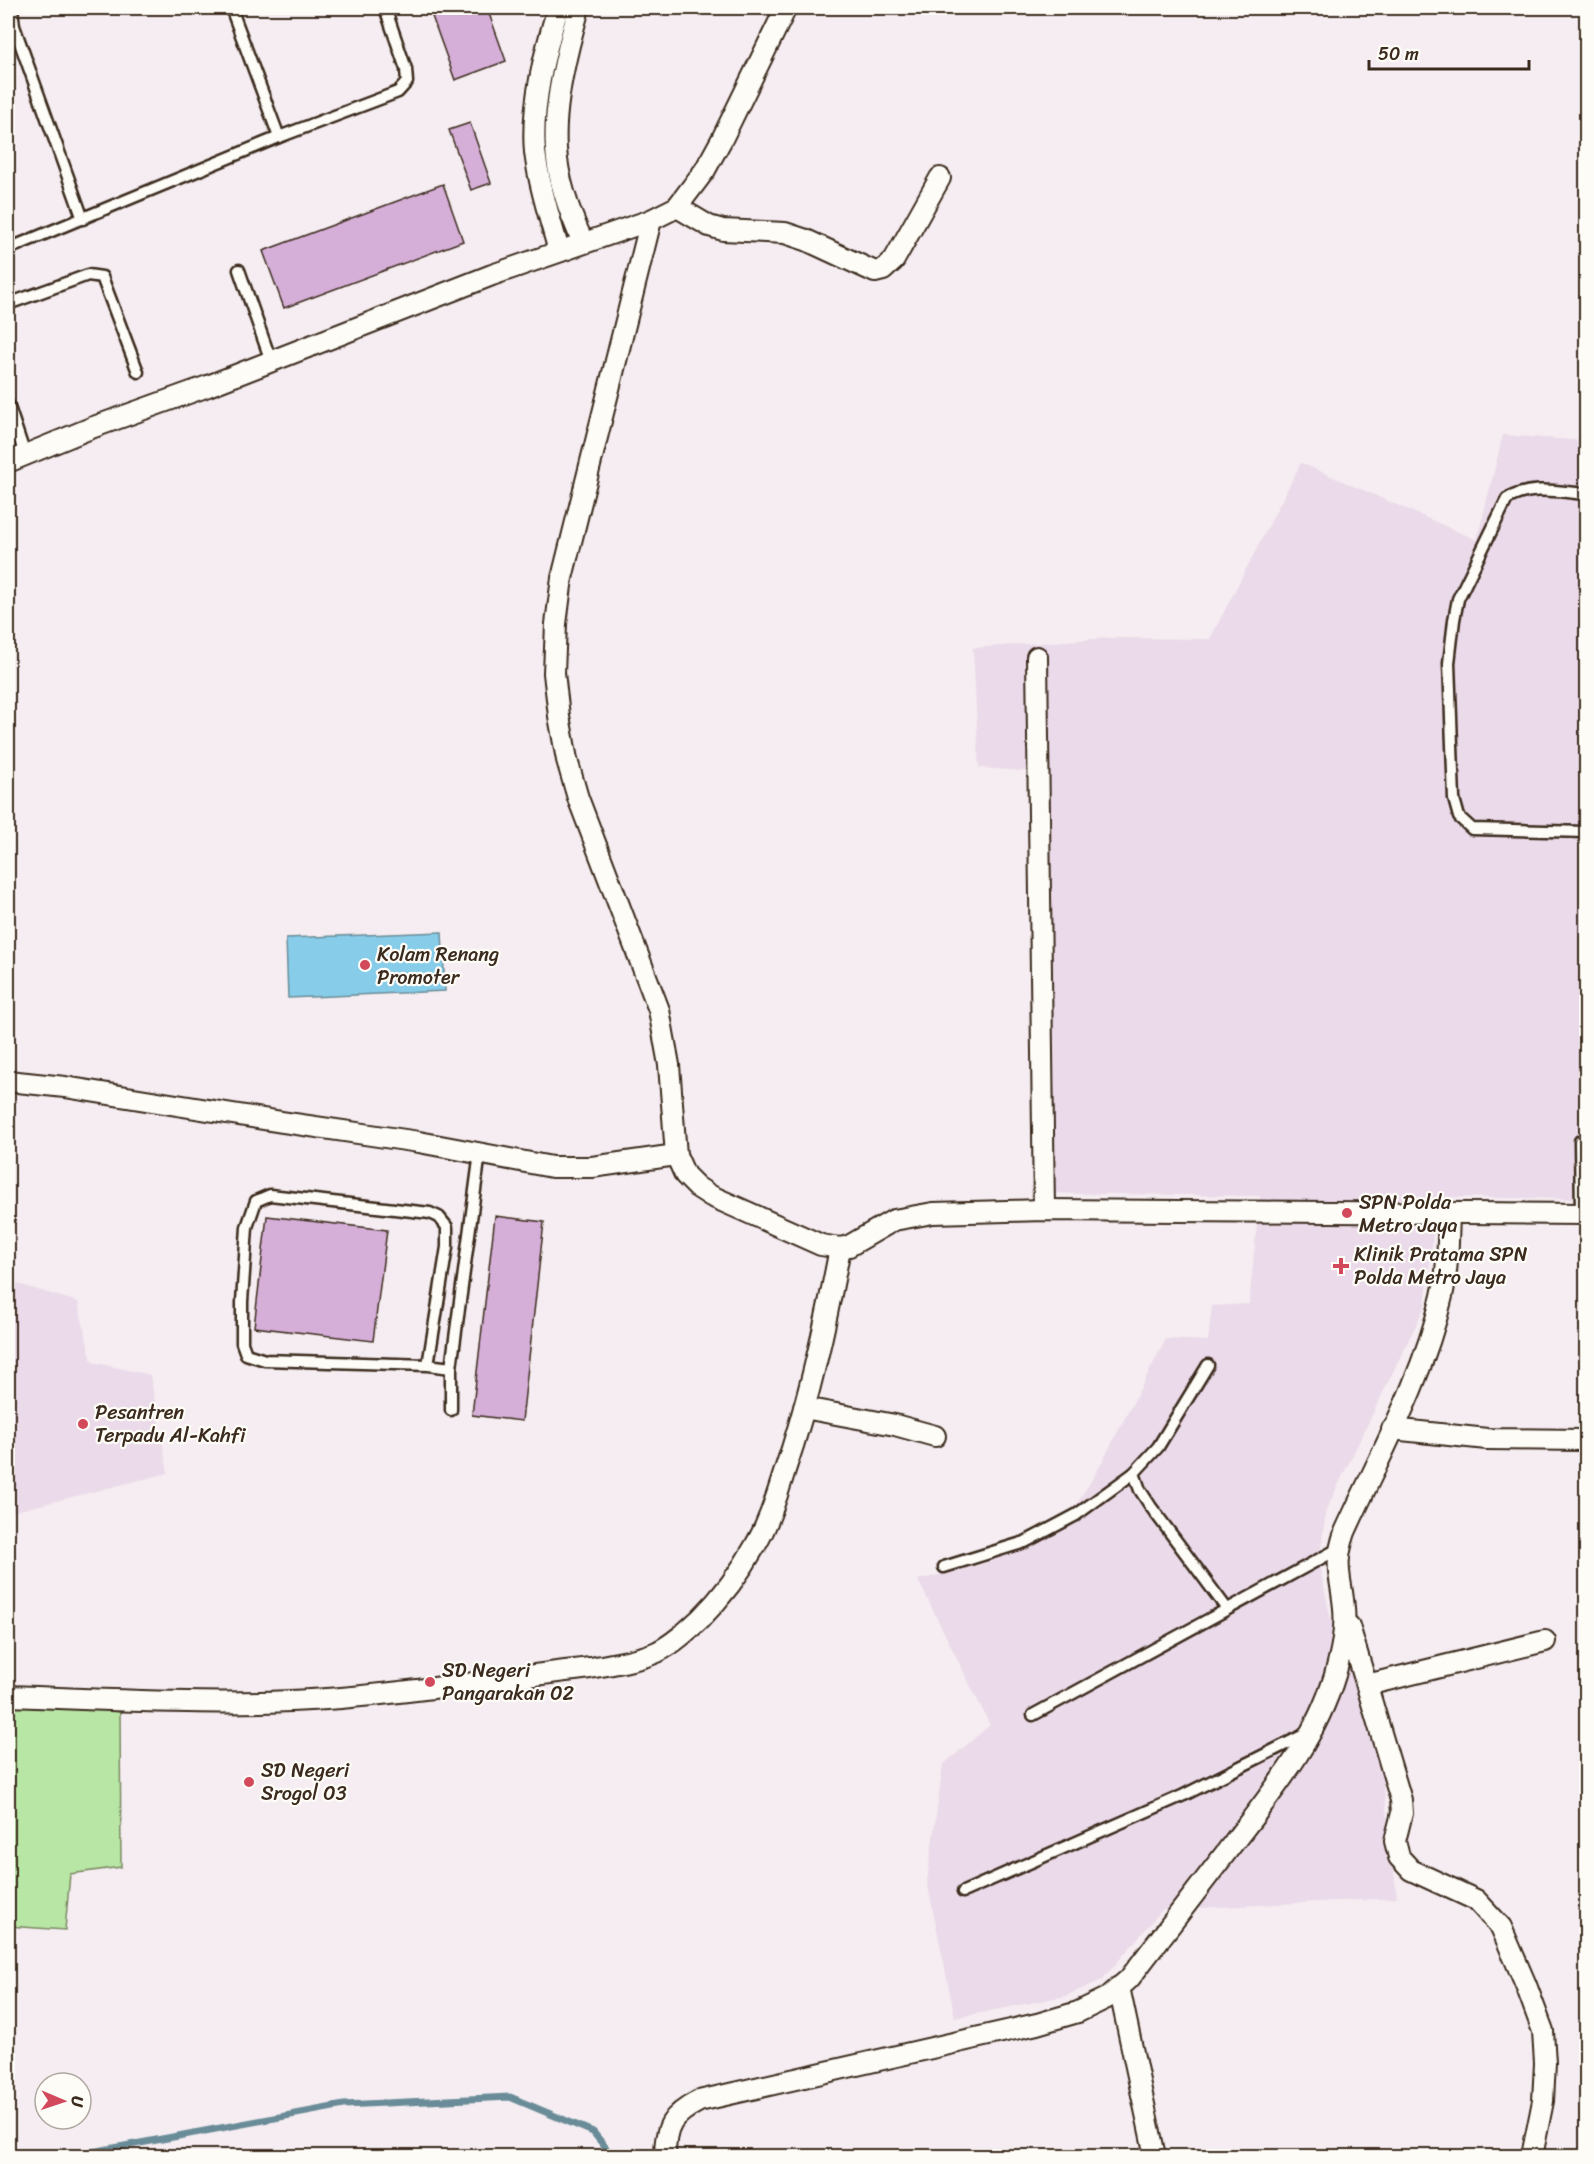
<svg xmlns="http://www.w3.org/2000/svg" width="1594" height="2164" font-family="Sriracha,sans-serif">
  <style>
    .built { fill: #ebdae9 }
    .green { fill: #b8e6a5; stroke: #7a8862; stroke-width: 1.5 }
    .water { fill: #87cde9; stroke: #698c98; stroke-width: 1.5 }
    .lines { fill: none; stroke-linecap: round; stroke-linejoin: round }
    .stream { stroke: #698c98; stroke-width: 7 }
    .building { fill: #d5afd7; stroke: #3b2a1e; stroke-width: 1.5 }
    .service-casing { stroke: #3b2a1e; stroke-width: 15 }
    .minor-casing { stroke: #3b2a1e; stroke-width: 24 }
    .service { stroke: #fdfcf7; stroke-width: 10 }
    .minor { stroke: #fdfcf7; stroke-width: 20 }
    .poi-dot { fill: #d1495b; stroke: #fdfcf7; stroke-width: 2 }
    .labels { text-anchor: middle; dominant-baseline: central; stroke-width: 4.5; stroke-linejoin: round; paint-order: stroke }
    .poi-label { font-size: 20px; fill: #3b2a1e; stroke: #fdfcf7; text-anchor: start }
  </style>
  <rect width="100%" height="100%" fill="#f5edf1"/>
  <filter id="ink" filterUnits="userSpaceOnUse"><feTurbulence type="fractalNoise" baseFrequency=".0167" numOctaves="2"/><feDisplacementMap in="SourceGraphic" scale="12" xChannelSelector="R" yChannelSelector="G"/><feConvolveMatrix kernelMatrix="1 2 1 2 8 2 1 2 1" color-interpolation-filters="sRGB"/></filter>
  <g filter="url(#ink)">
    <g class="built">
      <polygon points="1503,435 1586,441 1586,1199 1437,1197 1425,1306 1326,1510 1319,1564 1334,1634 1374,1711 1397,1898 1162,1910 1102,1980 1065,1996 955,2018 927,1881 943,1765 990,1725 918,1580 983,1564 1062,1528 1099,1468 1166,1339 1208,1341 1212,1306 1249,1304 1260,1196 1041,1193 1040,772 979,768 973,648 1108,638 1210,639 1301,463 1477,540"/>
      <polygon points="8,1281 78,1302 92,1362 150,1375 168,1473 8,1513"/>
    </g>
    <polygon class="green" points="38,1699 120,1712 121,1867 70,1874 65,1930 8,1926 8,1702"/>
    <polygon class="water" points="442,932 445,991 288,998 286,938"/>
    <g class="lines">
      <polyline class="stream" points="71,2156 344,2105 510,2097 593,2132 606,2148 610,2156"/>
    </g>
    <g class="building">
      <polygon points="429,8 487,8 506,61 455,80"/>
      <polygon points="470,123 491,183 471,190 449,130"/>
      <polygon points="443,184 463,241 284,308 263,251"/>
      <polygon points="267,1216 387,1230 373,1341 254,1327"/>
      <polygon points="495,1216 544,1222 522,1421 472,1415"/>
    </g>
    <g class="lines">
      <g class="service-casing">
        <g id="service">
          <polyline points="12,8 14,26 83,219"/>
          <polyline points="231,8 279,137"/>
          <polyline points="8,249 279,137 398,92 407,82 406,69 385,8"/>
          <polyline points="239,270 271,361"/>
          <polyline points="8,304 88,275 102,277 138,372"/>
          <polyline points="8,404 25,455"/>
          <path d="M1586,494C1560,492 1531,485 1507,499L1458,599L1454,620L1449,663L1454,799L1459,817L1472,829L1586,832"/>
          <polyline points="1580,1141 1581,1214"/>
          <polyline points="428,1365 447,1247 447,1227 439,1217 430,1213 270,1195 256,1201 247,1227 242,1302 242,1343 246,1354 265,1360 428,1365 451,1368"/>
          <polyline points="1208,1365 1158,1447 1134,1473 1140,1490 1151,1507 1227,1609"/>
          <polyline points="451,1410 451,1368 480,1153"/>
          <polyline points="944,1567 1025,1542 1076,1515 1134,1473"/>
          <polyline points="1033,1715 1340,1548"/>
          <polyline points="963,1892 1184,1795 1308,1733"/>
        </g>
      </g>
      <g class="minor-casing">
        <g id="minor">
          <path d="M558,8C545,50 531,108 535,152C539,185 550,219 559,251"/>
          <path d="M579,8C567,50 553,105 556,149C558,181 570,214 583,242"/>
          <polyline points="786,8 722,139 705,170 677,207 651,220 562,578 556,624 554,673 559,716 567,760 578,798 659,1010 669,1065 676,1155 685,1175 697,1187 711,1196 821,1245 840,1248 849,1246 894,1220 933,1213 1044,1210 1586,1214"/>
          <polyline points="677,207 709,226 723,230 785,233 806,240 875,272 883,270 894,260 940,178"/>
          <polyline points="8,462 91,428 208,386 492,275 651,220"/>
          <polyline points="1037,657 1044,1210"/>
          <polyline points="8,1081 65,1087 282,1122 419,1142 552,1167 592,1167 676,1155"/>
          <polyline points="804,1408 895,1425 935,1436"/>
          <polyline points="1392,1429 1487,1439 1586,1440"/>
          <polyline points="1349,1626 1401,1800 1402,1813 1395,1841 1399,1857 1411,1870 1476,1900 1501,1927 1526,1985 1543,2031 1545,2063 1543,2101 1533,2151 1530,2156"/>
          <polyline points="1367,1685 1545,1641"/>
          <path d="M8,1696C118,1700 230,1707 341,1698C424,1691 507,1678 590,1668C612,1664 636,1661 657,1652C673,1644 687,1631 700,1619C722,1597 740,1573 755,1546C769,1523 777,1495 785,1470C810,1397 826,1323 840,1248"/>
          <polyline points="1119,1987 1155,2156"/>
          <path d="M665,2156C665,2126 672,2115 699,2101L1037,2024L1078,2012L1107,1998L1129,1979C1164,1933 1199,1887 1234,1842C1274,1790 1316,1739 1335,1675C1341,1653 1346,1631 1344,1608C1341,1575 1333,1567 1345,1532C1380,1455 1423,1379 1442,1296C1448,1269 1448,1241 1449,1214"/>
        </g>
      </g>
      <use href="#service" class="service"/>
      <use href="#minor" class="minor"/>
    </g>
  </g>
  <g class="poi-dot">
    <circle cx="365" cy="965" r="6"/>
    <circle cx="1347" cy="1213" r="6"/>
    <path d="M1338 1257h6v6h6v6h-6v6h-6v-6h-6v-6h6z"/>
    <circle cx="83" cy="1424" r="6"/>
    <circle cx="430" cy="1682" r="6"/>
    <circle cx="249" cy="1782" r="6"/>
  </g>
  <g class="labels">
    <g class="poi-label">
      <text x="377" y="954">Kolam Renang<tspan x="377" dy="23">Promoter</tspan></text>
      <text x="1359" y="1202">SPN Polda<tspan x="1359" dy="23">Metro Jaya</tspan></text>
      <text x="1354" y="1254">Klinik Pratama SPN<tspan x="1354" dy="23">Polda Metro Jaya</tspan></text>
      <text x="95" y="1412">Pesantren<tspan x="95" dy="23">Terpadu Al-Kahfi</tspan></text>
      <text x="442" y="1670">SD Negeri<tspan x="442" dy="23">Pangarakan 02</tspan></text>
      <text x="261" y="1770">SD Negeri<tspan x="261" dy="23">Srogol 03</tspan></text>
    </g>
  </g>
  <rect width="1594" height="2164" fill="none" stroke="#fdfcf7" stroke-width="30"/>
  <rect x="15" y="15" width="1564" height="2134" fill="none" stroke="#3b2a1e" stroke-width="2" filter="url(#ink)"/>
  <g transform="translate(63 2101) rotate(92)"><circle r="28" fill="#fdfcf7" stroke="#afa8a0" stroke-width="1.5"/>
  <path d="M0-4.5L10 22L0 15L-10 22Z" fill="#d1495b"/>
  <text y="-9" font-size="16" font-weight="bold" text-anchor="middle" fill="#3b2a1e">U</text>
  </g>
  <path d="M1369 60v9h160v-9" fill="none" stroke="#3b2a1e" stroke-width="3"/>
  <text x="1378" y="60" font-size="18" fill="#3b2a1e" stroke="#fdfcf7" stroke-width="4.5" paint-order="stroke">50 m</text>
</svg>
